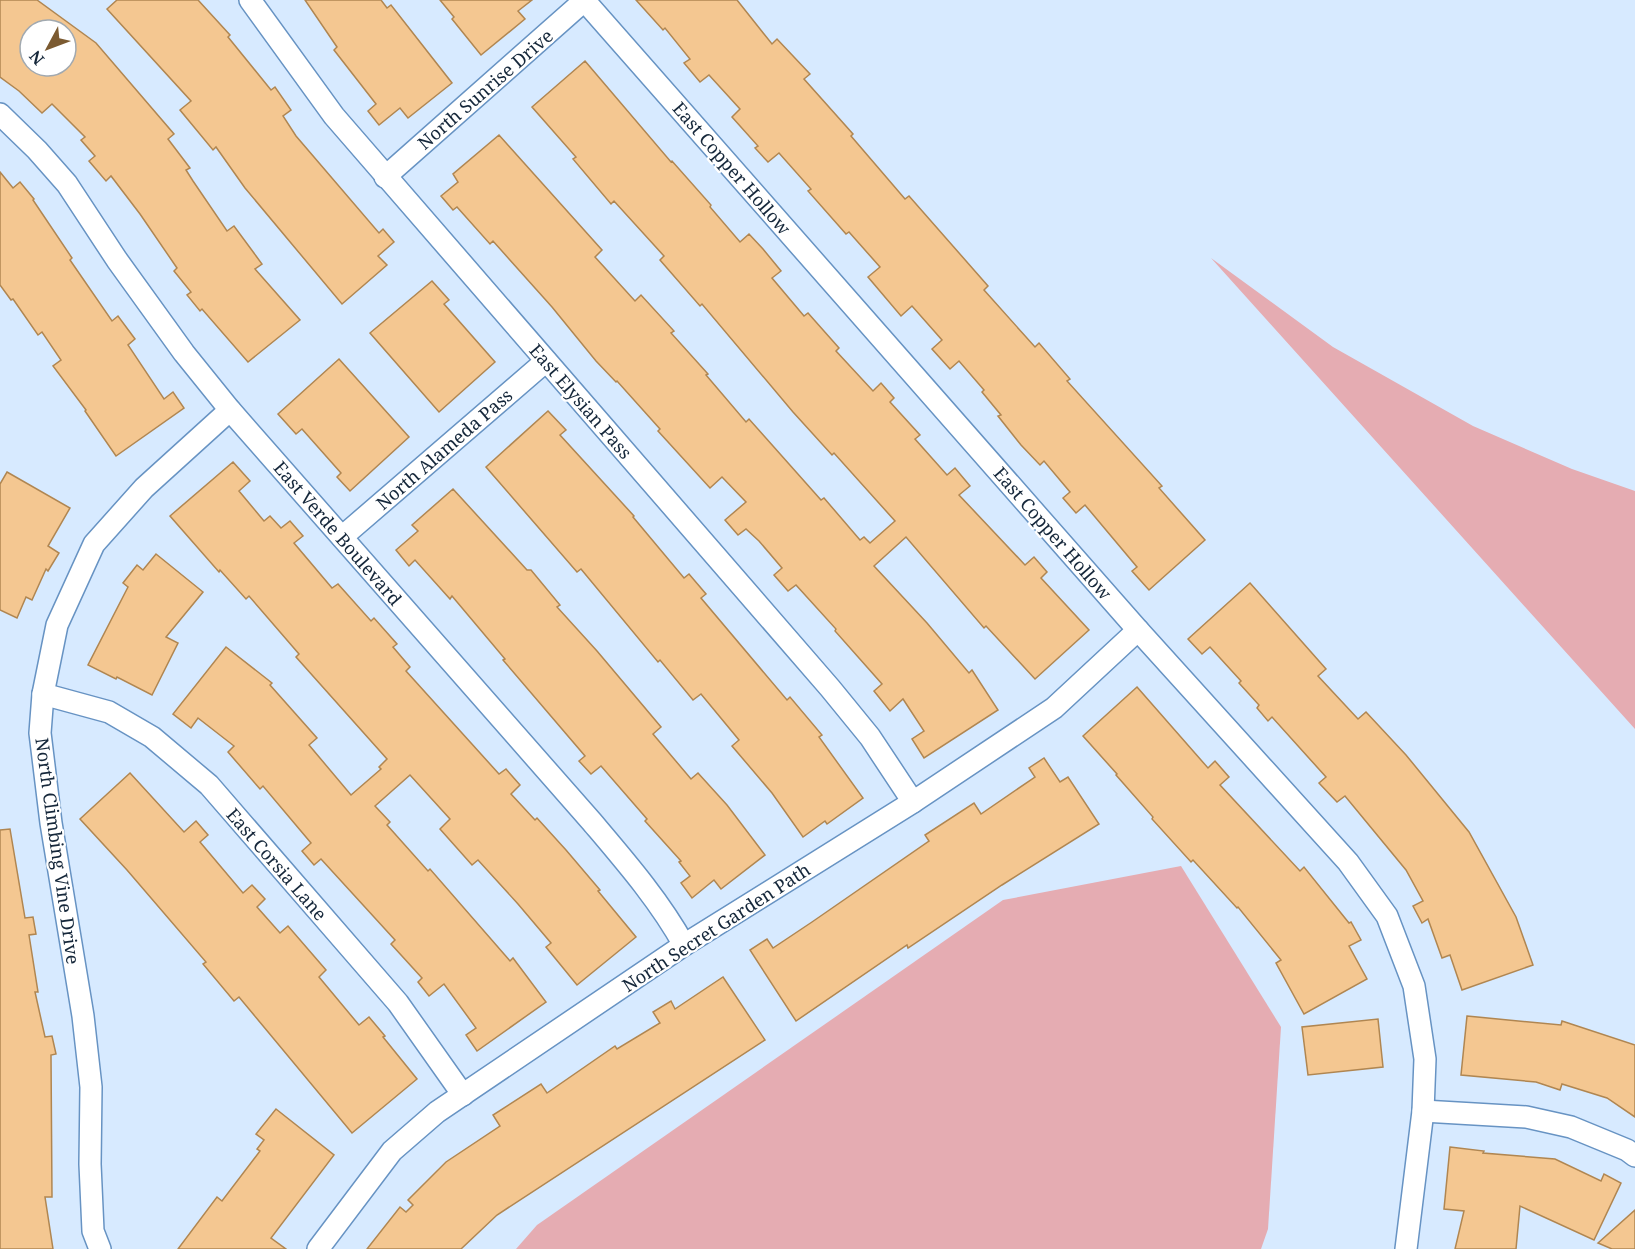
<svg xmlns="http://www.w3.org/2000/svg" width="1635" height="1249" font-family="'Noto Serif',serif">
  <style>
    .green { fill: #e5acb2 }
    .building { fill: #f4c791; stroke: #b08651; stroke-width: 1.5; fill-rule: evenodd }
    .lines { fill: none; stroke-linecap: round; stroke-linejoin: round }
    .minor-casing { stroke: #6793c3; stroke-width: 24 }
    .minor { stroke: #fff; stroke-width: 21 }
    .labels { text-anchor: middle; dominant-baseline: central; stroke-width: 4.5; stroke-linejoin: round; paint-order: stroke }
    .street-label { font-size: 18px; fill: #15273a; stroke: #fff }
  </style>
  <rect width="100%" height="100%" fill="#d7eaff"/>
  <g class="green">
    <polygon points="1211,258 1333,347 1473,426 1572,469 1635,491 1635,729"/>
    <polygon points="1181,866 1281,1027 1268,1229 1261,1249 516,1249 537,1225 1003,900"/>
  </g>
  <g class="building">
    <path d="M0,0H37L96,43L174,134L168,139L190,168L186,170L193,181L227,231L234,226L262,264L255,269L300,320L248,362L202,309L200,311L187,295L191,292L174,271L177,268L140,214L111,176L106,181L89,161L95,156L81,140L85,137L52,104L42,113L19,91L0,77ZM30,30H66V66H30Z"/>
    <polygon points="117,0 198,0 230,35 228,37 271,90 275,87 291,110 283,116 296,136 379,233 383,229 394,242 378,256 387,265 342,304 245,188 216,147 213,150 180,110 191,101 107,9"/>
    <polygon points="305,0 381,0 387,8 391,5 452,83 408,118 400,108 379,125 368,111 376,104 334,50 337,47"/>
    <polygon points="440,0 532,0 518,11 525,19 481,55 452,19 454,17"/>
    <polygon points="636,0 737,0 772,44 777,39 810,74 804,79 853,134 851,136 905,199 909,196 988,286 984,290 1035,347 1039,343 1070,379 1067,381 1162,486 1159,488 1205,540 1149,590 1132,571 1137,567 1085,505 1076,513 1063,498 1070,492 1044,461 1040,465 1021,445 998,416 1001,415 982,392 984,390 959,361 950,369 932,349 942,340 912,306 901,316 868,277 880,267 849,232 846,234 808,191 811,189 779,153 768,162 755,148 758,146 732,117 740,109 709,75 700,82 684,63 690,59 665,28 663,30"/>
    <polygon points="585,61 671,162 672,161 711,205 710,207 740,242 749,234 763,249 781,271 772,278 804,316 808,313 839,348 836,351 873,391 881,383 894,398 890,402 920,435 915,439 947,475 955,468 970,486 959,495 1025,565 1034,557 1047,572 1041,578 1089,630 1035,679 986,626 984,628 906,537 874,566 927,623 969,673 972,670 998,710 924,758 912,739 924,731 903,699 890,711 874,691 882,684 835,631 836,629 796,585 788,591 774,575 782,568 759,541 746,529 738,535 725,520 746,502 722,477 710,488 658,431 660,429 617,381 616,382 596,361 552,307 493,241 490,244 457,207 453,210 441,196 458,182 453,174 499,135 602,250 595,257 635,301 641,295 674,331 671,333 708,374 706,375 746,422 749,419 821,500 824,498 860,540 864,537 870,543 895,521 834,453 832,455 793,412 702,304 700,306 660,260 664,256 614,201 611,204 573,159 576,157 532,107"/>
    <polygon points="0,172 13,188 20,182 34,199 33,200 72,258 70,260 112,321 118,316 135,339 128,345 164,399 173,392 184,408 116,456 85,411 86,410 53,366 61,360 42,332 38,335 13,299 11,300 0,285"/>
    <polygon points="432,281 449,300 444,304 495,362 439,412 370,333"/>
    <polygon points="339,359 409,437 350,491 337,477 341,473 302,429 296,434 278,414"/>
    <polygon points="548,411 566,430 560,435 634,516 633,517 684,578 689,574 706,594 701,598 787,700 790,697 822,735 819,737 863,798 827,824 825,821 803,837 772,793 732,746 739,740 701,694 693,700 660,660 658,662 581,569 577,572 486,467"/>
    <polygon points="233,462 250,481 239,491 264,521 270,516 281,528 290,521 303,536 294,543 332,588 338,584 371,621 374,618 397,644 393,647 410,667 406,671 499,774 506,769 520,785 511,794 535,820 537,818 566,850 600,890 598,891 636,937 577,985 546,947 551,943 518,904 478,860 472,865 440,829 450,819 410,775 375,806 390,822 387,825 428,871 430,869 510,961 513,958 546,1002 477,1051 466,1035 476,1028 444,984 429,996 418,982 422,978 391,944 395,940 321,859 314,865 302,851 311,843 263,786 260,789 228,752 234,746 198,718 191,728 173,714 226,647 272,683 270,685 317,738 309,745 351,795 381,769 379,767 387,759 296,657 299,654 249,596 246,599 220,570 219,572 170,516"/>
    <polygon points="7,472 70,508 48,546 59,553 48,571 46,569 32,600 26,597 17,618 0,610 0,484"/>
    <polygon points="453,489 527,570 531,570 560,605 557,607 597,651 661,727 653,734 691,779 698,773 727,805 765,855 721,889 714,880 692,898 681,883 690,876 679,862 681,861 645,821 647,819 601,766 591,774 579,761 585,756 503,660 505,659 452,596 450,599 415,560 409,566 396,550 418,531 412,525"/>
    <polygon points="156,554 203,592 166,637 178,643 152,695 117,677 116,679 88,665 128,587 123,583 137,565 143,570"/>
    <polygon points="1250,583 1326,669 1318,676 1358,719 1366,712 1406,755 1469,832 1516,917 1533,965 1462,990 1450,955 1442,958 1428,919 1422,923 1413,906 1423,901 1406,870 1345,796 1337,802 1319,783 1326,777 1272,717 1268,721 1257,708 1259,705 1239,683 1241,681 1210,647 1202,654 1188,639"/>
    <polygon points="1137,687 1208,768 1215,761 1229,777 1220,785 1300,871 1304,867 1349,923 1351,922 1361,940 1349,946 1367,979 1304,1014 1276,963 1281,960 1238,907 1237,908 1193,860 1191,862 1152,819 1153,817 1116,775 1117,774 1083,736"/>
    <polygon points="1044,758 1060,782 1068,777 1099,824 1002,885 908,948 907,945 796,1021 750,950 767,939 773,948 812,922 929,841 925,835 974,803 981,814 1035,777 1029,768"/>
    <polygon points="130,773 184,832 196,821 208,835 200,842 243,893 252,885 265,899 257,907 280,933 288,926 326,970 319,977 359,1025 369,1017 385,1036 383,1037 417,1079 352,1133 239,997 234,1001 203,964 206,962 127,870 80,819"/>
    <polygon points="10,829 25,918 33,917 36,934 29,935 38,992 35,992 45,1037 52,1036 56,1054 51,1055 52,1197 45,1197 53,1249 0,1249 0,830"/>
    <polygon points="723,977 765,1040 497,1215 461,1249 367,1249 400,1207 406,1212 413,1205 408,1200 446,1162 500,1126 493,1115 541,1084 547,1093 615,1046 617,1049 660,1023 653,1012 671,1001 675,1009"/>
    <polygon points="1467,1016 1561,1025 1562,1021 1635,1045 1635,1117 1607,1098 1562,1084 1560,1090 1536,1082 1461,1075"/>
    <polygon points="1378,1019 1383,1067 1308,1075 1302,1027"/>
    <polygon points="276,1109 334,1155 271,1238 286,1249 178,1249 217,1197 222,1201 260,1151 257,1149 264,1140 256,1134"/>
    <polygon points="1450,1147 1484,1151 1483,1153 1555,1159 1601,1181 1604,1174 1621,1183 1594,1240 1520,1206 1516,1249 1455,1249 1464,1211 1444,1209"/>
    <polygon points="1635,1210 1635,1249 1612,1249 1598,1243"/>
  </g>
  <g class="lines">
    <g class="minor-casing">
      <g id="minor">
        <polyline points="250,0 334,116 830,688 870,737 913,802"/>
        <polyline points="584,0 1138,630 1348,862 1387,916 1414,986 1425,1059 1423,1111 1406,1249"/>
        <path d="M0,114L37,150L67,184L117,260L184,353L230,410L592,822C625,861 659,900 684,945"/>
        <polyline points="385,177 585,0"/>
        <polyline points="342,537 546,361"/>
        <polyline points="43,694 109,712 152,737 209,785 398,1003 463,1095"/>
        <polyline points="1423,1111 1526,1117 1571,1127 1627,1150 1635,1156"/>
        <polyline points="100,1249 93,1231 90,1164 91,1087 83,1016 51,823 40,733 43,694 57,625 94,544 144,488 230,410"/>
        <polyline points="318,1249 392,1151 437,1112 684,945 913,802 1054,708 1138,630"/>
      </g>
    </g>
    <use href="#minor" class="minor"/>
  </g>
  <g class="labels">
    <g class="street-label">
      <text transform="translate(485 89) rotate(-41)">North Sunrise Drive</text>
      <text transform="translate(732 168) rotate(49)">East Copper Hollow</text>
      <text transform="translate(581 401) rotate(49)">East Elysian Pass</text>
      <text transform="translate(444 449) rotate(-41)">North Alameda Pass</text>
      <text transform="translate(338 533) rotate(49)">East Verde Boulevard</text>
      <text transform="translate(1053 533) rotate(49)">East Copper Hollow</text>
      <text transform="translate(58 851) rotate(82)">North Climbing Vine Drive</text>
      <text transform="translate(277 864) rotate(49)">East Corsia Lane</text>
      <text transform="translate(716 927) rotate(-33)">North Secret Garden Path</text>
    </g>
  </g>
  <g transform="translate(48 48) rotate(229)"><circle r="28" fill="#ffffff" stroke="#a1a9b0" stroke-width="1.5"/>
  <path d="M0-4.5L10 22L0 15L-10 22Z" fill="#7b5a31"/>
  <text y="-9" font-size="16" font-weight="bold" text-anchor="middle" fill="#15273a">N</text>
  </g>
</svg>
